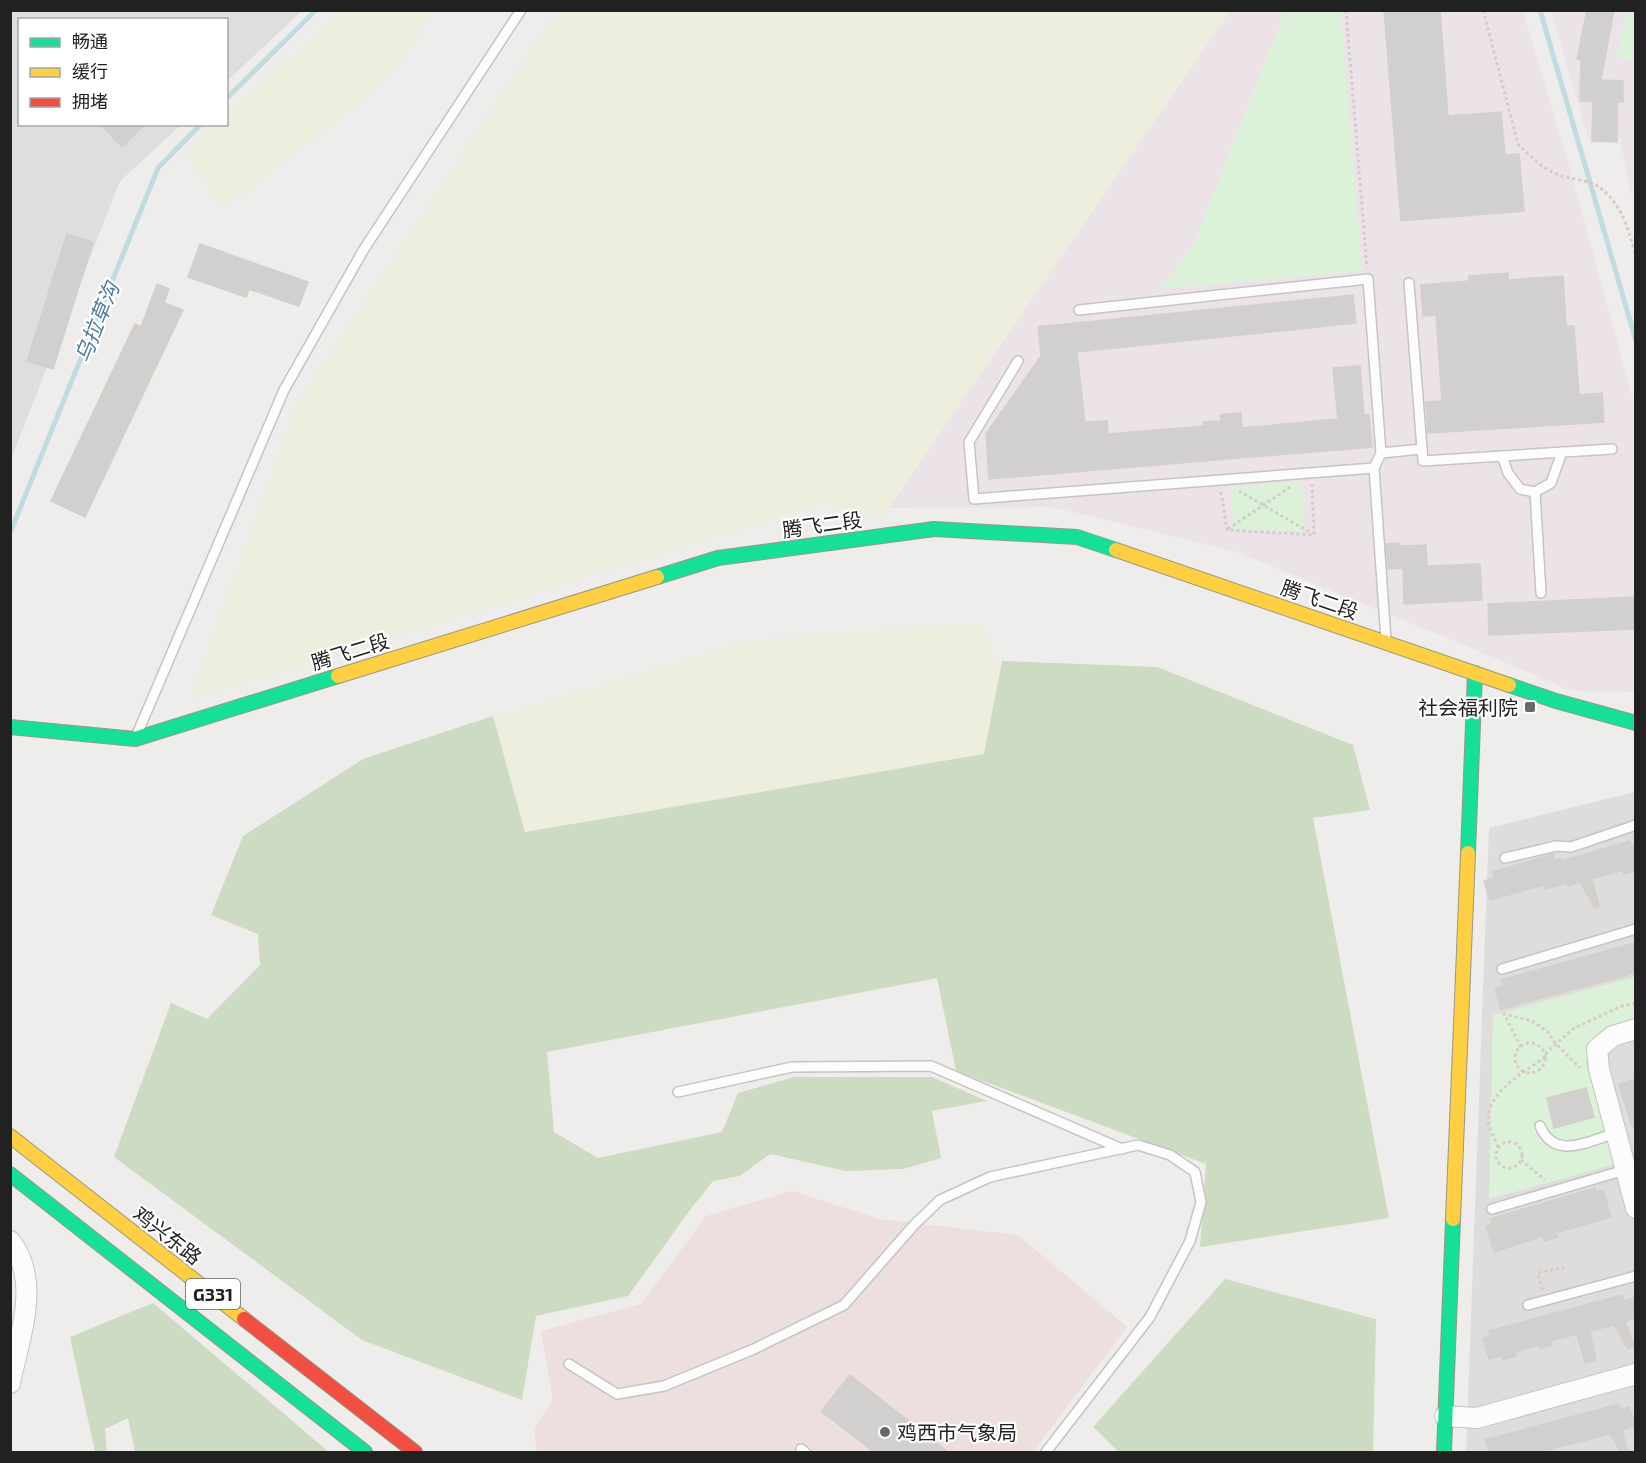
<svg xmlns="http://www.w3.org/2000/svg" width="1646" height="1463" font-family="'Exo 2','Noto Sans SC',sans-serif">
  <style>
    .residential { fill: #dedddc }
    .commercial { fill: #ecdfde }
    .industrial { fill: #ece3e9 }
    .farmland { fill: #eeeedf }
    .forest { fill: #cddbc2 }
    .park { fill: #dbf2d9 }
    .parking { fill: #dfdede }
    .lines { fill: none; stroke-linecap: round; stroke-linejoin: round }
    .stream { stroke: #c1dce0; stroke-width: 5 }
    .building { fill: #d2d0ce; stroke: #d2cfcc; stroke-width: 1.5 }
    .lane-casing { stroke: #c5c4c3; stroke-width: 12 }
    .street-casing { stroke: #c5c4c3; stroke-width: 22 }
    .fast-casing { stroke: #989883; stroke-width: 16 }
    .slow-casing { stroke: #989883; stroke-width: 16 }
    .jam-casing { stroke: #989883; stroke-width: 16 }
    .path { stroke: #d7cac9; stroke-width: 3; stroke-dasharray: 3 3; stroke-linecap: butt }
    .lane { stroke: #fdfcfc; stroke-width: 9 }
    .street { stroke: #fdfcfc; stroke-width: 20 }
    .fast { stroke: #16e098; stroke-width: 14 }
    .slow { stroke: #ffcf43; stroke-width: 14 }
    .jam { stroke: #f24e42; stroke-width: 14 }
    .poi-dot { fill: #696868; stroke: #fff; stroke-width: 2 }
    .labels { text-anchor: middle; dominant-baseline: central; stroke-width: 4.5; stroke-linejoin: round; paint-order: stroke }
    .shield { fill: #fff; stroke: #646464; stroke-width: 1.5 }
    .shield-label { font-size: 18px; font-weight: bold; fill: #212121 }
    .street-label { font-size: 20px; fill: #212121; stroke: #fff }
    .poi-label { font-size: 20px; fill: #212121; stroke: #fff; text-anchor: end }
    .water-label { font-size: 21px; font-style: italic; fill: #4c7a9c; stroke: #fff }
  </style>
  <rect width="100%" height="100%" fill="#efedeb"/>
  <polygon class="residential" points="1635,792 1635,1452 1466,1452 1489,828"/>
  <polygon class="commercial" points="792,1191 880,1219 1018,1235 1127,1327 1033,1452 537,1452 534,1428 553,1400 541,1331 641,1304 706,1216"/>
  <g class="industrial">
    <polygon points="1230,11 1523,11 1571,172 1635,407 1635,692 1572,691 1457,642 1237,552 1051,507 887,508"/>
    <polygon points="1551,11 1635,11 1636,178 1631,194 1620,139 1590,144"/>
  </g>
  <g class="farmland">
    <polygon points="342,11 435,11 384,83 223,209 185,152 216,125 226,124 227,115"/>
    <polygon points="557,11 1230,11 881,519 825,503 190,700 298,403"/>
    <polygon points="982,623 1000,671 985,754 525,832 494,718 750,641"/>
  </g>
  <g class="forest">
    <polygon points="1002,661 1157,667 1353,745 1370,810 1313,818 1389,1218 1200,1247 1206,1164 956,1071 937,978 547,1052 554,1132 598,1158 722,1132 738,1093 794,1077 932,1077 987,1101 932,1111 941,1158 903,1169 846,1171 770,1154 740,1176 713,1181 690,1210 628,1296 536,1316 522,1400 362,1340 114,1157 171,1003 207,1019 260,965 258,934 211,915 243,836 363,759 493,716 525,832 984,754"/>
    <polygon points="1225,1279 1376,1319 1373,1452 1119,1452 1093,1427"/>
    <polygon points="153,1303 329,1452 135,1452 128,1418 105,1429 107,1452 95,1452 70,1337"/>
  </g>
  <g class="park">
    <polygon points="1333,11 1341,12 1362,271 1160,289 1193,247 1285,11"/>
    <polygon points="1627,11 1635,11 1635,61 1617,57"/>
    <polygon points="1302,482 1304,531 1234,530 1230,487"/>
    <polygon points="1635,977 1635,1019 1604,1028 1587,1044 1586,1065 1615,1164 1489,1199 1493,1015"/>
  </g>
  <polygon class="parking" points="11,11 302,11 227,81 226,20 20,20 20,124 181,125 120,181 11,459"/>
  <g class="lines">
    <g class="stream">
      <polyline points="1540,10 1636,341"/>
      <polyline points="226,99 316,10"/>
      <polyline points="10,533 158,168 201,124"/>
    </g>
  </g>
  <g class="building">
    <polygon points="1384,10 1440,10 1448,116 1501,112 1505,155 1519,154 1524,211 1401,221"/>
    <polygon points="1587,10 1614,10 1601,80 1623,81 1623,102 1617,102 1617,142 1592,141 1593,101 1580,101 1581,60 1577,59"/>
    <polygon points="100,124 145,124 122,147"/>
    <polygon points="67,234 93,242 53,369 27,361"/>
    <polygon points="200,244 308,282 299,306 249,289 246,297 188,277"/>
    <polygon points="1508,273 1508,280 1563,276 1566,326 1574,326 1579,395 1602,393 1604,422 1428,433 1426,402 1442,401 1436,315 1423,316 1421,285 1469,281 1469,276"/>
    <polygon points="157,284 169,289 164,303 183,310 85,517 51,501 135,324 141,327"/>
    <polygon points="1353,295 1356,323 1077,352 1085,422 1107,421 1108,434 1204,426 1203,422 1221,421 1220,415 1241,413 1242,428 1338,419 1333,368 1360,366 1364,415 1369,415 1372,447 989,479 986,434 1041,356 1038,327"/>
    <polygon points="1400,543 1400,546 1426,545 1427,566 1480,564 1482,600 1404,604 1403,568 1388,569 1386,544"/>
    <polygon points="1635,597 1635,629 1489,635 1488,604"/>
    <polygon points="1630,841 1631,846 1635,845 1635,871 1624,874 1623,870 1592,879 1599,906 1595,908 1580,882 1568,886 1567,883 1545,889 1544,885 1490,900 1484,881 1494,878 1493,872 1553,854 1554,860 1561,858 1562,861"/>
    <polygon points="1635,943 1635,973 1501,1009 1495,988 1503,986 1501,980"/>
    <polygon points="1635,1079 1635,1126 1632,1126 1619,1084"/>
    <polygon points="1586,1088 1594,1117 1554,1128 1547,1098"/>
    <polygon points="1595,1188 1596,1192 1603,1190 1611,1217 1556,1233 1558,1237 1544,1241 1543,1236 1494,1252 1486,1226 1492,1224 1490,1219"/>
    <polygon points="1622,1295 1624,1301 1633,1298 1635,1307 1635,1318 1625,1321 1634,1346 1628,1349 1614,1325 1590,1331 1596,1360 1585,1363 1577,1334 1551,1341 1552,1345 1540,1348 1538,1345 1515,1352 1516,1356 1503,1360 1501,1356 1489,1359 1483,1338 1490,1336 1489,1331"/>
    <polygon points="850,1375 948,1452 874,1452 821,1411"/>
    <polygon points="1619,1404 1621,1410 1629,1407 1635,1426 1622,1430 1628,1452 1621,1452 1610,1434 1548,1450 1548,1452 1489,1452 1485,1440"/>
  </g>
  <g class="lines">
    <g class="lane-casing">
      <g id="lane">
        <polyline points="1409,283 1423,461 1612,449"/>
        <polyline points="1079,310 1368,279 1381,453 1374,468 1386,640"/>
        <polyline points="1018,361 969,442 974,499 1374,468"/>
        <polyline points="1381,453 1422,449"/>
        <polyline points="1502,456 1508,473 1520,489 1535,492 1551,483 1562,452"/>
        <polyline points="1535,492 1541,593"/>
        <polyline points="138,732 284,390 364,249 521,10"/>
        <polyline points="1505,858 1556,846 1571,847 1636,825"/>
        <polyline points="1502,969 1636,929"/>
        <polyline points="678,1092 792,1067 931,1066 1122,1149"/>
        <path d="M1540,1126C1555,1161 1588,1141 1616,1133"/>
        <polyline points="1492,1209 1625,1170"/>
        <polyline points="1528,1305 1636,1276"/>
        <polyline points="569,1364 617,1394 664,1386 754,1349 844,1305 914,1225 940,1200 990,1177 1138,1145 1170,1155 1195,1172 1201,1202 1190,1241 1150,1317 1046,1452"/>
        <polyline points="801,1449 805,1452"/>
      </g>
    </g>
    <g class="street-casing">
      <g id="street">
        <polyline points="1636,1029 1613,1036 1597,1049 1599,1069 1636,1208"/>
        <path d="M10,1241C42,1281 19,1338 10,1383"/>
        <polyline points="1445,1416 1477,1418 1636,1374"/>
      </g>
    </g>
    <g class="fast-casing">
      <g id="fast">
        <polyline points="657,577 718,558 934,529 1077,537 1116,550"/>
        <polyline points="1509,685 1556,701 1636,723"/>
        <polyline points="10,727 135,739 338,676"/>
        <polyline points="1468,853 1475,673"/>
        <polyline points="10,1174 365,1452"/>
        <polyline points="1444,1452 1453,1219"/>
      </g>
    </g>
    <g class="slow-casing">
      <g id="slow">
        <polyline points="1116,550 1509,685"/>
        <polyline points="338,676 657,577"/>
        <polyline points="10,1136 244,1319"/>
        <polyline points="1453,1219 1468,853"/>
      </g>
    </g>
    <g class="jam-casing">
      <polyline id="jam" points="244,1319 415,1452"/>
    </g>
    <g class="path">
      <polyline points="1346,10 1367,268"/>
      <path d="M1483,10L1518,144C1530,156 1543,169 1559,175C1571,179 1589,180 1599,187C1622,203 1629,232 1636,256"/>
      <polyline points="1239,491 1311,533"/>
      <polyline points="1221,492 1227,530 1314,535 1312,484"/>
      <polyline points="1228,529 1290,487"/>
      <circle cx="1530" cy="1058" r="15"/>
      <polyline points="1521,1047 1504,1014 1532,1021 1548,1032 1556,1044 1580,1068"/>
      <circle cx="1509" cy="1155" r="13"/>
      <path d="M1498,1147C1495,1139 1489,1129 1488,1121C1488,1090 1524,1073 1545,1057L1547,1052L1574,1028L1622,1006L1636,1003"/>
      <polyline points="1521,1160 1545,1180"/>
      <polyline points="1542,1290 1538,1273 1564,1267"/>
    </g>
    <use href="#lane" class="lane"/>
    <use href="#street" class="street"/>
    <use href="#fast" class="fast"/>
    <use href="#slow" class="slow"/>
    <use href="#jam" class="jam"/>
  </g>
  <g class="poi-dot">
    <rect x="1524" y="701" width="12" height="12" rx="3"/>
    <circle cx="885" cy="1432" r="6"/>
  </g>
  <g class="labels">
    <rect class="shield" x="186" y="1279" width="54" height="30" rx="4.5"/>
    <g class="shield-label">
      <text x="213" y="1294">G331</text>
    </g>
    <g class="street-label">
      <text transform="translate(822 524) rotate(-8)">腾飞二段</text>
      <text transform="translate(1320 599) rotate(19)">腾飞二段</text>
      <text transform="translate(350 651) rotate(-17)">腾飞二段</text>
      <text transform="translate(168 1235) rotate(38)">鸡兴东路</text>
    </g>
    <g class="poi-label">
      <text x="1518" y="707">社会福利院</text>
      <text x="897" y="1432" text-anchor="start">鸡西市气象局</text>
    </g>
    <g class="water-label">
      <text transform="translate(96 322) rotate(-68)">乌拉草沟</text>
    </g>
  </g>
  <rect width="1646" height="1463" fill="none" stroke="#212121" stroke-width="24"/>
  <rect x="18" y="18" width="210" height="108" fill="#ffffff" stroke="#a6a6a6" stroke-width="1.5"/>
  <rect x="30" y="38" width="30" height="9" fill="#16e098" stroke="#a6a6a6" stroke-width="1.5"/>
  <text x="72" y="48" font-size="18" fill="#212121">畅通</text>
  <rect x="30" y="68" width="30" height="9" fill="#ffcf43" stroke="#a6a6a6" stroke-width="1.5"/>
  <text x="72" y="78" font-size="18" fill="#212121">缓行</text>
  <rect x="30" y="98" width="30" height="9" fill="#f24e42" stroke="#a6a6a6" stroke-width="1.5"/>
  <text x="72" y="108" font-size="18" fill="#212121">拥堵</text>
</svg>
